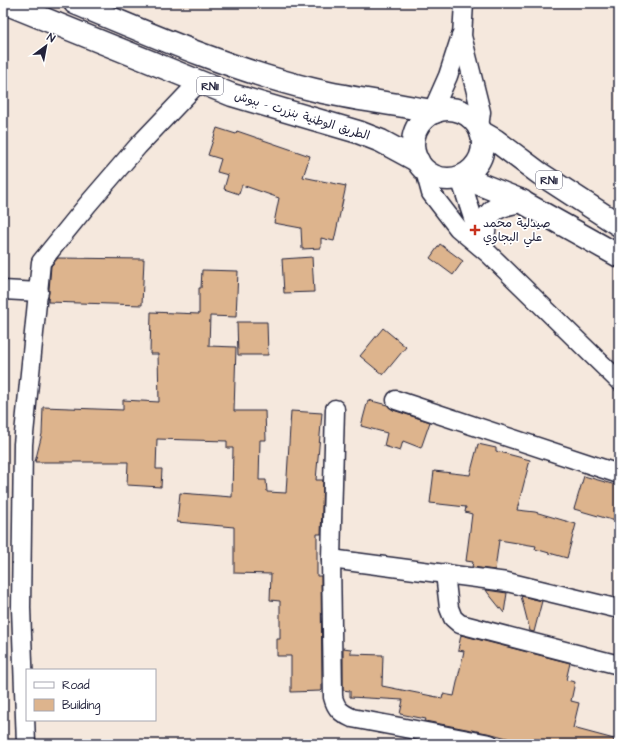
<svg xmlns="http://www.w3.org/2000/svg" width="622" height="747" font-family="'Architects Daughter','Playpen Sans Arabic',sans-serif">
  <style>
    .building { fill: #ddb48d; stroke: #22223b }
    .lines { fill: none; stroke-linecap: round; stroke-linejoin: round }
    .minor-casing { stroke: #22223b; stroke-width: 21 }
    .major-casing { stroke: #22223b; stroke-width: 25 }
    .minor { stroke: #fff; stroke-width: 18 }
    .major { stroke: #fff; stroke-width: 22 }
    .poi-dot { fill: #c8321e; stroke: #fff; stroke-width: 1.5 }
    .labels { text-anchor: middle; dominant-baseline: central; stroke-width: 3.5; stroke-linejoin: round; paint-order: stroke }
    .shield { fill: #fff; stroke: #646476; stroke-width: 1 }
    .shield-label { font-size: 11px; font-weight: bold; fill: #22223b }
    .street-label { font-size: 12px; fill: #22223b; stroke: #fff }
    .poi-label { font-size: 12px; fill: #22223b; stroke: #fff; text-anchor: start }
  </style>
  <rect width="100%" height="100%" fill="#f5e8dd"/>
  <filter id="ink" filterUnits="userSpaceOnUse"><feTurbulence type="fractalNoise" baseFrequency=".025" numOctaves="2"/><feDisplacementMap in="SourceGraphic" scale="8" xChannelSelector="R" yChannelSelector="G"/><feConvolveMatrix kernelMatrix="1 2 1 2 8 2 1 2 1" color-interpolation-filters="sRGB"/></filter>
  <g filter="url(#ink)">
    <g class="building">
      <polygon points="217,128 236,134 237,131 310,156 303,177 346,186 334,241 321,238 321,248 302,249 301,228 274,223 279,198 242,185 239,194 224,189 228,175 217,172 221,159 208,155"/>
      <polygon points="440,244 463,261 453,275 430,258"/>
      <polygon points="312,257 314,292 284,293 282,259"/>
      <polygon points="58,258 144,259 142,305 48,302 51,266"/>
      <polygon points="202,270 238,271 236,317 210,316 209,346 236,347 234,411 265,411 266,440 260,440 259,480 266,480 267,492 286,493 291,411 322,413 316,480 323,480 321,534 317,534 317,576 321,576 322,690 321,691 291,692 291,656 277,656 277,639 280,639 280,601 270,600 271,574 234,573 234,527 177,522 180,493 232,497 233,448 227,448 227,441 157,439 156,469 162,469 161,487 127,485 128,462 35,462 42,434 43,407 123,410 123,400 159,402 158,354 150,354 151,312 199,314 199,288 201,288"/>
      <polygon points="237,322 267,322 268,355 238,355"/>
      <polygon points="383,328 406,347 383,375 360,356"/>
      <polygon points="368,400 387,405 393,410 430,422 421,448 403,441 400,451 384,446 387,433 361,426"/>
      <polygon points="478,444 496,448 496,451 530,460 517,510 535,512 576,524 567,558 535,549 536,546 499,540 495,570 472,567 473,562 466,561 472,514 465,512 466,507 430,503 434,471 470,475"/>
      <polygon points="584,476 619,486 619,522 574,509"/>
      <polygon points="486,590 507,593 504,613 488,593"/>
      <polygon points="521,596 542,601 534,632 530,631"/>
      <polygon points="461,635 570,663 566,680 575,682 571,701 579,703 573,728 614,739 613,744 517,744 518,741 492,734 425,721 426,719 400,714 403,700 350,697 350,691 343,690 343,648 351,649 351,654 383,655 382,686 442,698 443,694 454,696 464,651 458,650"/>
    </g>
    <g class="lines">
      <g class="minor-casing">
        <g id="minor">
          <polyline points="464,3 462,36 481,112 479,127"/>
          <polyline points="436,112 436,103 448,76 461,36"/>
          <polyline points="425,171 431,193 458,228 489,254 619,381"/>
          <path d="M459,177C469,200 472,224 485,246"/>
          <polyline points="3,290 39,292"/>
          <polyline points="396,400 619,474"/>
          <path d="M335,409L331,559L333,697C336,709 341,713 352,718L490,744"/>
          <polyline points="331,559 507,582 619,609"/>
          <polyline points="445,573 449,608 453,618 460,624 619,665"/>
          <polyline points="26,744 21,608 23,444 41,262 88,204 138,146 199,82"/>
        </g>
      </g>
      <g class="major-casing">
        <g id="major">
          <polyline points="5,3 232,95 358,132 381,141 418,161"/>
          <path d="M75,3C154,36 232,70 315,90C355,100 395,103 435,112"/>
          <circle cx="448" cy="144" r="35"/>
          <polyline points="481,132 495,140 539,173 619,225"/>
          <polyline points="462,177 517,199 619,256"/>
          <path d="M483,243C484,212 492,206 522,201"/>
        </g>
      </g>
      <use href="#minor" class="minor"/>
      <use href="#major" class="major"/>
    </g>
  </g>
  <path class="poi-dot" d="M473 224h4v4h4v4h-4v4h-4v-4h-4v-4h4z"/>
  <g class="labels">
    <g class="shield">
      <rect x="197" y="77" width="26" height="18" rx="3"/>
      <rect x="536" y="171" width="26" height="18" rx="3"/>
    </g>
    <g class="shield-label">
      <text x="210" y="86">RN11</text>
      <text x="549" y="180">RN11</text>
    </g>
    <g class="street-label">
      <text transform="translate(302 116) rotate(17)">الطريق الوطنية بنزرت - ببوش</text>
    </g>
    <g class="poi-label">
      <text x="483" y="223">صيدلية محمد<tspan x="483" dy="14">علي البجاوي</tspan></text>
    </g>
  </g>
  <rect width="622" height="747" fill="none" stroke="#fff" stroke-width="16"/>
  <rect x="8" y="8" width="606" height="731" fill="none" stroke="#22223b" stroke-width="1.5" filter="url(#ink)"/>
  <rect x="26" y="669" width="130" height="52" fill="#ffffff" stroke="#a7a7b1"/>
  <rect x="34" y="682" width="20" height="6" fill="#ffffff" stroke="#a7a7b1"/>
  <text x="62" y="689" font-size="12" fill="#22223b">Road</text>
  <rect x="34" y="699" width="20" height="12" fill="#ddb48d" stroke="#a7a7b1"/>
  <text x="62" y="709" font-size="12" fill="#22223b">Building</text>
  <g transform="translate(46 46) rotate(32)" stroke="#ffffff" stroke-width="3" paint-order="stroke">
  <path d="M0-3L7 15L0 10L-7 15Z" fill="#22223b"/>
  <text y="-6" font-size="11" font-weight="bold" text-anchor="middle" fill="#22223b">N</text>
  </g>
</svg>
